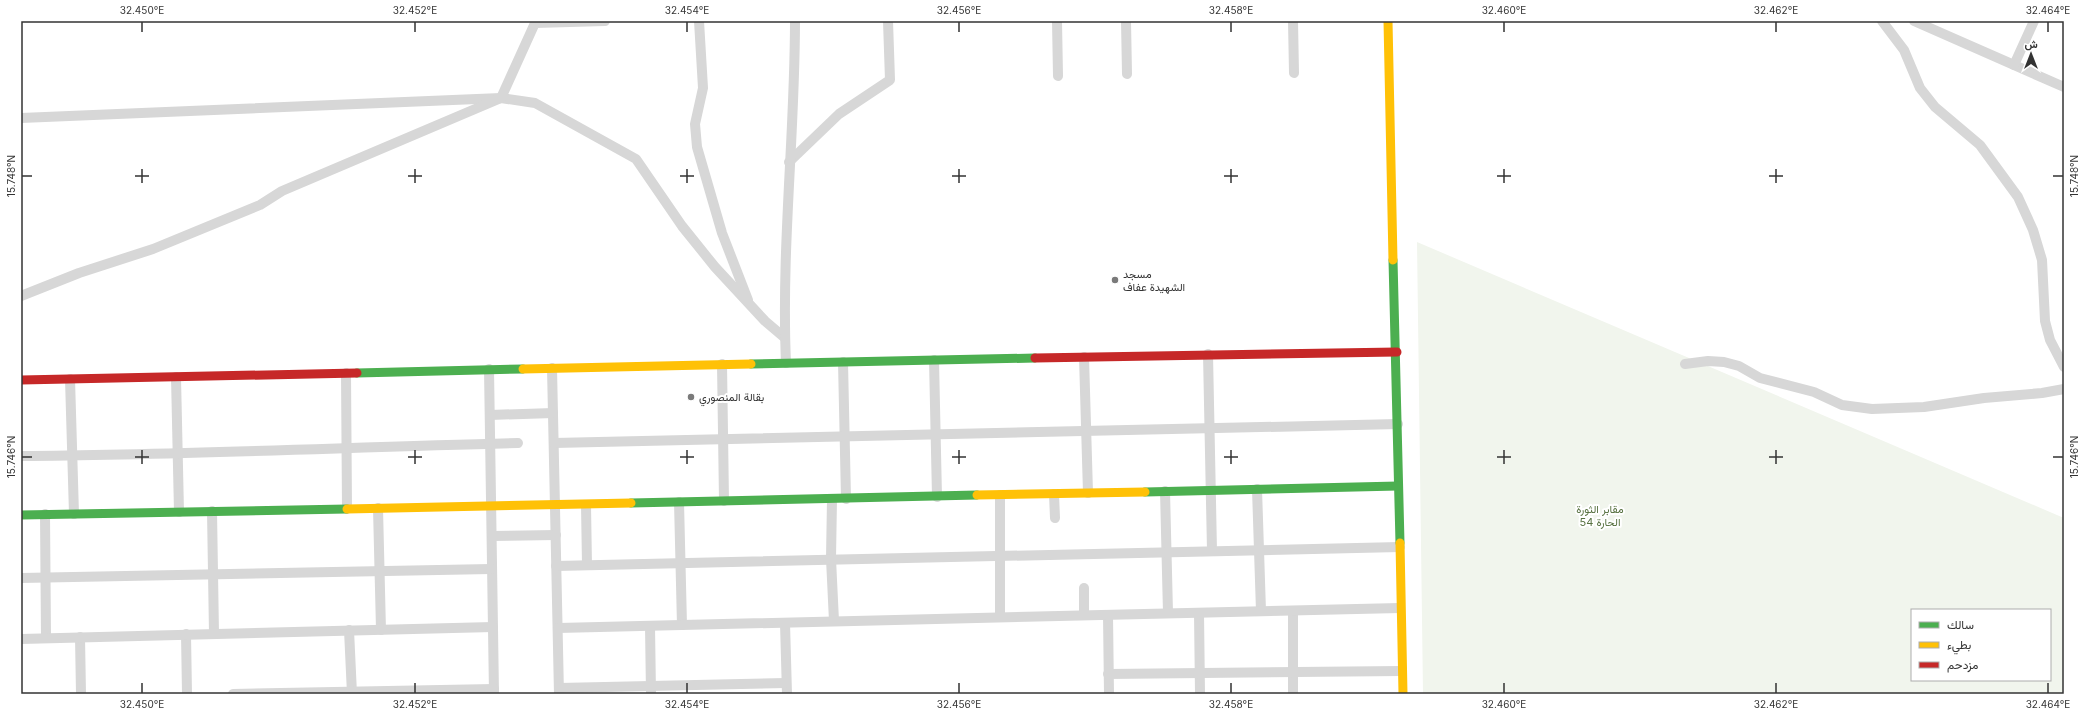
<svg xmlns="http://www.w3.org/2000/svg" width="2085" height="715" font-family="Inter,Vazirmatn,sans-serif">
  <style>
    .green { fill: #f1f5ed; fill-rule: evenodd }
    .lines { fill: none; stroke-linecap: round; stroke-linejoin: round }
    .street { stroke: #d7d7d7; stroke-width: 10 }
    .fast { stroke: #4caf50; stroke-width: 9 }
    .slow { stroke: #ffc107; stroke-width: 9 }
    .jam { stroke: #c62828; stroke-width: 9 }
    .ticks { fill: none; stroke: #333; stroke-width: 1.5 }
    .poi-dot { fill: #7a7a7a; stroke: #fff; stroke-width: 1.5 }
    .labels { text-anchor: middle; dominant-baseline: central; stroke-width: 4; stroke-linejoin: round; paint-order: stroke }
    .poi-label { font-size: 11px; fill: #333; stroke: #fff; text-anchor: start }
    .park-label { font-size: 11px; fill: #56703f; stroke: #fff }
    .neatline { fill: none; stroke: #333; stroke-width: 1.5 }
    .ticks-label { font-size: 10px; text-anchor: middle; fill: #333 }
  </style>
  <rect width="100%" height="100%" fill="#fff"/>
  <path class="green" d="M1417,242L2064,518V694H1423ZM1912,610H2050V680H1912Z"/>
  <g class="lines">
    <g class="street">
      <polyline points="699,21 703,88 695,124 697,147 722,233 748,300"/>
      <polyline points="1057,21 1058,76"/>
      <polyline points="1126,21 1127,74"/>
      <polyline points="1293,21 1294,73"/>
      <polyline points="1882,21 1904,50 1920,88 1935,107 1980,145 2018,197 2033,230 2042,260 2045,321 2050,340 2064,367"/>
      <polyline points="1914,21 2064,87"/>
      <polyline points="2014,65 2034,21"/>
      <polyline points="21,118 501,98 535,103 636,159 682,226 715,267 765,321 785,338"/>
      <polyline points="789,162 839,114 890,80 888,21"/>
      <polyline points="21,296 79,273 153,249 260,205 282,191 501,98 535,23 605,21"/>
      <polyline points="1208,354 1212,551"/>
      <polyline points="1084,357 1088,493"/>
      <polyline points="934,360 937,497"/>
      <polyline points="843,362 846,499"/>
      <path d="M786,363C781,249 795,135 795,21"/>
      <polyline points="722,364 724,501"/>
      <polyline points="1685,364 1708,361 1724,362 1739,366 1760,378 1814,392 1842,405 1872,409 1924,407 1984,398 2042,393 2064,389"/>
      <polyline points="552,368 559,694"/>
      <polyline points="489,369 494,694"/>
      <polyline points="346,373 347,509"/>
      <polyline points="176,377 179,512"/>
      <polyline points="70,379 74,514"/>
      <polyline points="490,415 553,413"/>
      <polyline points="554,443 1398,424"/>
      <path d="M21,456C187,455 352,447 518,443"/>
      <polyline points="1257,489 1261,611"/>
      <polyline points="1165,491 1168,613"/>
      <polyline points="1054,494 1055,518"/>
      <polyline points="832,499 831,559 834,621"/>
      <polyline points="679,502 682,625"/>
      <polyline points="586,505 587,565"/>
      <polyline points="378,508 381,630"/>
      <polyline points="212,511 214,634"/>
      <polyline points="45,514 46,638"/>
      <polyline points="492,536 556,535"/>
      <polyline points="556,566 1400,547"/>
      <polyline points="21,578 491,569"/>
      <polyline points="1084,588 1084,615"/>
      <polyline points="1293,611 1293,694"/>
      <polyline points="1199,613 1200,694"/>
      <polyline points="1108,615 1109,694"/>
      <polyline points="1000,617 1000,495"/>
      <polyline points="785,623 787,694"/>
      <polyline points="650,626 651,694"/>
      <polyline points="558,628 1400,608"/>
      <polyline points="349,630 352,694"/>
      <polyline points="186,634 187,694"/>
      <polyline points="80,637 81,694"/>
      <polyline points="21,639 493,627"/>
      <polyline points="1108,674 1402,671"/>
      <polyline points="559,688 786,683"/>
      <polyline points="233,694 494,689"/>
    </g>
    <g class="fast">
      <polyline points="1393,260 1400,543"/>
      <polyline points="751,364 1035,358"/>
      <polyline points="357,373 523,369"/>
      <polyline points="1145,492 1398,486"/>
      <polyline points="631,503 977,495"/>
      <polyline points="21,515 347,509"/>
    </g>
    <g class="slow">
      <polyline points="1388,21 1393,260"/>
      <polyline points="523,369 751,364"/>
      <polyline points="977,495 1145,492"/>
      <polyline points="347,509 631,503"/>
      <polyline points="1400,543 1403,694"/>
    </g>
    <g class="jam">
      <polyline points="1035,358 1397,352"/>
      <polyline points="21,380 357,373"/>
    </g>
  </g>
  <path class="ticks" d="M142,22V32M415,22V32M687,22V32M959,22V32M1231,22V32M1504,22V32M1776,22V32M2048,22V32M142,169V183M415,169V183M687,169V183M959,169V183M1231,169V183M1504,169V183M1776,169V183M22,176H32M135,176H149M408,176H422M680,176H694M952,176H966M1224,176H1238M1497,176H1511M1769,176H1783M2053,176H2063M142,450V464M415,450V464M687,450V464M959,450V464M1231,450V464M1504,450V464M1776,450V464M22,457H32M135,457H149M408,457H422M680,457H694M952,457H966M1224,457H1238M1497,457H1511M1769,457H1783M2053,457H2063M142,683V693M415,683V693M687,683V693M959,683V693M1231,683V693M1504,683V693M1776,683V693M2048,683V693"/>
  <g class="poi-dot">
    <circle cx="1115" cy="280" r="4"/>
    <circle cx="691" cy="397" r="4"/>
  </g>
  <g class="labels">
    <g class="poi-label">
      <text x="1123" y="274">مسجد<tspan x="1123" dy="13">الشهيدة عفاف</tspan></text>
      <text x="699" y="397">بقالة المنصوري</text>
    </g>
    <g class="park-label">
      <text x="1600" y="509">مقابر الثورة<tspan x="1600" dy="13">الحارة 54</tspan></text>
    </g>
  </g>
  <rect width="2085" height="715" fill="none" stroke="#ffffff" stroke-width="44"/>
  <rect x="1911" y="609" width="140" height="72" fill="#ffffff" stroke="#adadad"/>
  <rect x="1919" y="622" width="20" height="6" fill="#4caf50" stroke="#adadad"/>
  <text x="1947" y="629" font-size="12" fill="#333333">سالك</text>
  <rect x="1919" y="642" width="20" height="6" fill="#ffc107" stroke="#adadad"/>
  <text x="1947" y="649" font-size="12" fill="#333333">بطيء</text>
  <rect x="1919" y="662" width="20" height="6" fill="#c62828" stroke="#adadad"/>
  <text x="1947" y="669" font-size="12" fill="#333333">مزدحم</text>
  <g transform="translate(2031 54)" stroke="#ffffff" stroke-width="3" paint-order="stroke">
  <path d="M0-3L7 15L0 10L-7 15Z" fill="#333333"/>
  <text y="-6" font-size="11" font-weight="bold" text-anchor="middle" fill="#333333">ش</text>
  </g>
  <rect x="22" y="22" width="2041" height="671" class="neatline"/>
  <g class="ticks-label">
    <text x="142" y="14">32.450°E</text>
    <text x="415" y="14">32.452°E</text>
    <text x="687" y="14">32.454°E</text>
    <text x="959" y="14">32.456°E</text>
    <text x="1231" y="14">32.458°E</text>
    <text x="1504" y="14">32.460°E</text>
    <text x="1776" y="14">32.462°E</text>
    <text x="2048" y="14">32.464°E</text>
    <text transform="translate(11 176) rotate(-90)" y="4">15.748°N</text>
    <text transform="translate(2074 176) rotate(-90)" y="4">15.748°N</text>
    <text transform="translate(11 457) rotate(-90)" y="4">15.746°N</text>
    <text transform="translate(2074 457) rotate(-90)" y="4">15.746°N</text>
    <text x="142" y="708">32.450°E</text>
    <text x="415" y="708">32.452°E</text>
    <text x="687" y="708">32.454°E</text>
    <text x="959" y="708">32.456°E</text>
    <text x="1231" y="708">32.458°E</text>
    <text x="1504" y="708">32.460°E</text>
    <text x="1776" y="708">32.462°E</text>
    <text x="2048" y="708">32.464°E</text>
  </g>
</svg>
